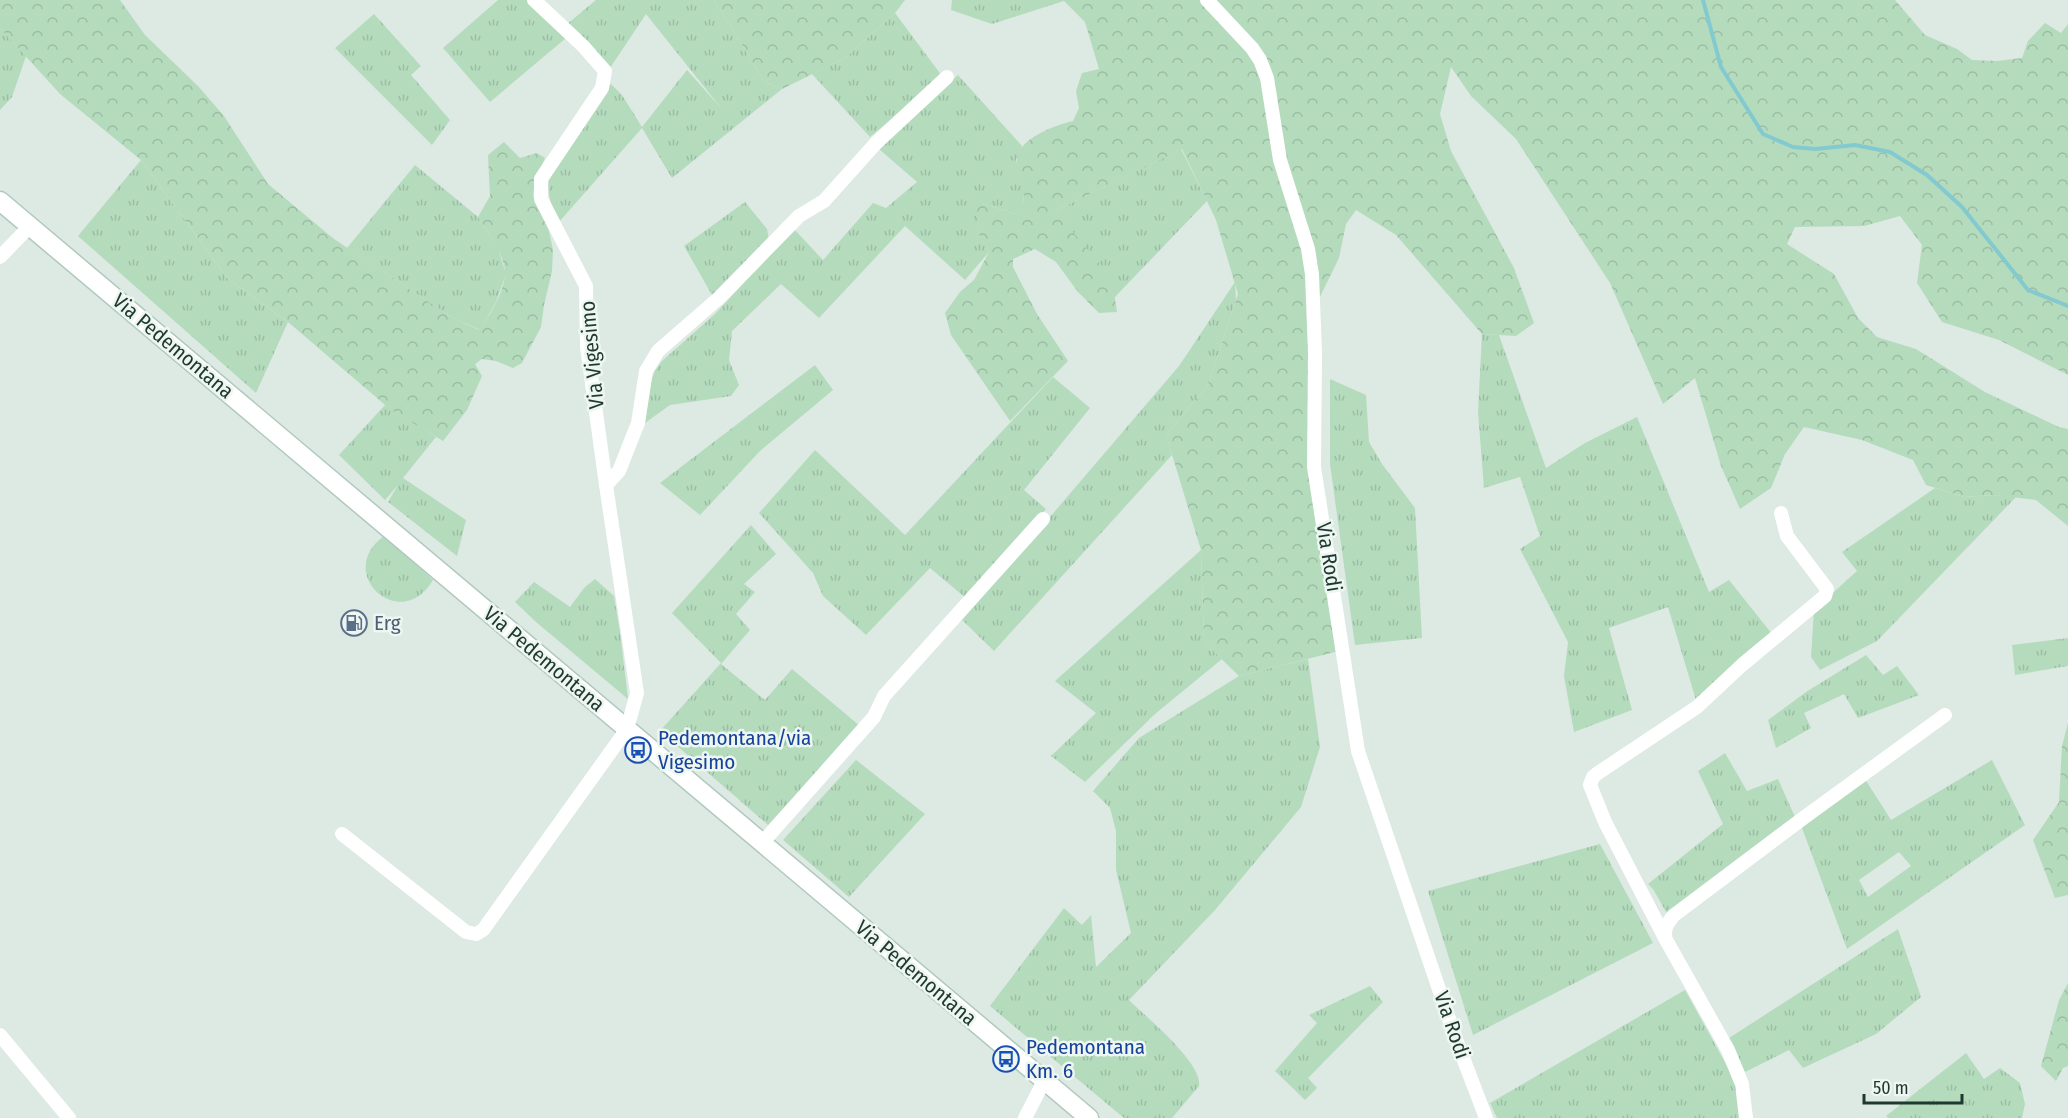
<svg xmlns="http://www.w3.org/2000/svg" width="2068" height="1118" font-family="'Fira Sans Condensed',sans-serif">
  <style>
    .grass { fill: url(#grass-tufts); fill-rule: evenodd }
    .forest { fill: url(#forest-crowns) }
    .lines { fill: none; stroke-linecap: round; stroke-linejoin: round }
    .stream { stroke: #83c9d0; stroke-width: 4 }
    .secondary-casing { stroke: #b0c9be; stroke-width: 21 }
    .street { stroke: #fff; stroke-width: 14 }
    .secondary { stroke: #fff; stroke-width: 18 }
    .labels { text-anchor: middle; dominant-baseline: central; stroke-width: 5; stroke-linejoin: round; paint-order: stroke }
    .street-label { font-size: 21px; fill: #1f3830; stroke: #edf6f1 }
    .service-label { font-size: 21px; fill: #4e5e75; stroke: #edf6f1; text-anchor: start }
    .transit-label { font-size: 21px; fill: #164399; stroke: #edf6f1; text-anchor: start }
  </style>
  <defs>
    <pattern id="grass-tufts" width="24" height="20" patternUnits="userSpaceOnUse" patternTransform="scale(1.5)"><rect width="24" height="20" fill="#b5dbbd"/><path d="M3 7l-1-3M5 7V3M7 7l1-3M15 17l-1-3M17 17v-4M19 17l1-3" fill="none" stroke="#9bbda3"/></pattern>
    <pattern id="forest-crowns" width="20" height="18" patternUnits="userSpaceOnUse" patternTransform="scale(1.5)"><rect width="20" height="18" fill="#b5dbbd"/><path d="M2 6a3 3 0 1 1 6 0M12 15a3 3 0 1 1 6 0" fill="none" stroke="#9bbda3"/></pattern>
  </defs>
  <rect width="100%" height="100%" fill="#dde9e3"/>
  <g class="grass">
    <polygon points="498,0 527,0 566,38 490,102 443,48"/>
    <path d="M596,0H714L765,82L782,89L672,178L642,128L559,222C551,206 547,195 549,177L605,90L611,84L622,95L642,127L687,70L721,108L646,14L610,68L566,25Z"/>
    <polygon points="952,0 1063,0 1064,1 992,24 951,10"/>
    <polygon points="895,13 942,76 870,137 812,74 845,58"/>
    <polygon points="374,14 421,66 411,75 450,120 432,145 335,48"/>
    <polygon points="0,28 26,56 12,97 0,110"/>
    <path d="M958,75L1022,146L1016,160L1025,190L1022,207L1015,214L982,203C977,223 977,234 989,252L965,280L905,226L819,318L781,284L732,331L729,360L739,385L731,396L670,405L645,423L650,383L655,371L662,361L715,314L794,229L823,260L873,203L886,208L917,182L879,149Z"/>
    <polygon points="1181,149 1207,201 1114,298 1055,211"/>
    <polygon points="141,160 228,279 288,322 256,393 78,236"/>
    <polygon points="415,165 478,217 498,248 506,274 496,302 480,330 450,316 347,248"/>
    <polygon points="745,202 767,229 769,240 712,295 684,246"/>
    <polygon points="1235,282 1236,300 1208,385 1166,435 1172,455 994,651 962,620 1179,366"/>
    <polygon points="1482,334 1499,335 1546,468 1585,443 1637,417 1709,592 1729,580 1772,634 1696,700 1668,607 1609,628 1632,710 1574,732 1564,676 1568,642 1520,549 1540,536 1520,477 1484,488 1478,412"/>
    <polygon points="815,365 833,390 760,451 700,515 660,483"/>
    <polygon points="1053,377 1090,408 1024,490 1046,509 967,599 930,568 866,635 823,596 813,573 759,513 815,450 905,535"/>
    <polygon points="1330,379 1366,395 1369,442 1382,464 1415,508 1422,638 1355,645 1330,464"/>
    <polygon points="385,405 436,437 403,478 466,520 457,556 388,502 398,485 385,500 339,455"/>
    <polygon points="1935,488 1964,497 1994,495 2016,497 1877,641 1820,670 1811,657 1814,610 1857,571 1842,552"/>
    <polygon points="751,525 776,554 744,584 755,592 736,614 750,630 721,664 765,700 792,669 860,726 768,825 660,731 721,663 672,613"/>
    <path d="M384,536L433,580C401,635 333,573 384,536Z"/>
    <polygon points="1201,550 1204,642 1222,659 1155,714 1085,782 1051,756 1096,713 1055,681"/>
    <polygon points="595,579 614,596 620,632 628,699 536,622 515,602 534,582 570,607 584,588"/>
    <polygon points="2068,638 2068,666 2015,675 2012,645"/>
    <polygon points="1866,655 1883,675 1897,666 1919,695 1858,718 1844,694 1804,713 1811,728 1776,748 1768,720 1806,692"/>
    <path d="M1308,659L1320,747L1301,807L1215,910L1129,1000C1146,1017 1203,1063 1199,1086L1172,1118H1124L990,1006L1064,908L1082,925L1091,915L1096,967L1131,933L1116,870V831L1110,808L1093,791L1139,738L1239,676Z"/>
    <polygon points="1725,753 1747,791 1778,779 1795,817 1669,917 1653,889 1648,884 1723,824 1698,771"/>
    <polygon points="856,760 925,814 849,897 783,840"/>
    <path d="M1992,760L2025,825L1847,949L1802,828L1865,779L1891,820ZM1899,852L1911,866L1868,897L1859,880Z"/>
    <polygon points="1600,844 1653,943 1473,1035 1428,891"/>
    <polygon points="1898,929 1921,997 1876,1034 1803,1068 1789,1050 1745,1072 1729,1038"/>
    <polygon points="1370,986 1383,1002 1308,1078 1317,1088 1305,1100 1275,1071 1317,1023 1309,1015"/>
    <polygon points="1685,990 1737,1084 1742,1118 1497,1118 1490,1103"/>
    <polygon points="1966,1053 1984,1079 2000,1068 2020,1083 2025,1104 2022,1118 1888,1118 1886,1116"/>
  </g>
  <g class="forest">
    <path d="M0,0H120L145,35L198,86L224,116L268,184L334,239L450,316L479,330C490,315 503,294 505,275C507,258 487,231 478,217L490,196L488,155L504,142L520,158L537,153L545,158L535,182L533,196L549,231L553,250L552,271L544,305L541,327L522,363L513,368L496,361L482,359L475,364L482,376L467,410L443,441L391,410L288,322L228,279L141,160L60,94L0,28Z"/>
    <polygon points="714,0 905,0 895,13 845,58 782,89 765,82"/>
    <path d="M1063,0H1895L1925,35L1957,49L1972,60L1997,61L2022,58L2028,41L2045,23L2061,33L2068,24V375L1999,340L1942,322L1917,283L1922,245L1900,216L1864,226L1795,227L1787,244L1834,274L1858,318L1877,337L1916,349L1985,392L2059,427L2068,429V526L2036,500L1994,495L1964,497L1926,485L1913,460L1862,440L1804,427L1785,454L1771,488L1740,509L1721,466L1695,378L1663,404L1610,283L1516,139L1471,96L1451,67L1440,114L1451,151L1514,268L1534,323L1516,336L1482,334L1396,235L1356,210L1346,224L1339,258L1314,309V427L1343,650L1239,676L1204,642L1201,550L1166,435L1208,385L1238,294L1216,220L1182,149L1055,211L1112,278L1117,312L1099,313L1078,292L1056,262L1035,249L1013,259V267L1037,314L1068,361L1010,421L951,335L945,313L960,292L974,280L989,252L980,239L978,218L971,204L982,203L1015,214C1033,197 1019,183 1017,163C1014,140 1055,125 1073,121L1079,108L1076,91L1082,73L1099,69L1085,22Z"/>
    <polygon points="2068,723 2068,895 2055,898 2033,840 2059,802 2062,746"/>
    <polygon points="2068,983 2068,1066 2063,1068 2056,1081 2041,1066 2059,1000"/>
  </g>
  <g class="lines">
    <polyline class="stream" points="1703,0 1721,67 1763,134 1793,147 1815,149 1855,145 1890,152 1927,175 1962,207 2028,290 2068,306"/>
    <g class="secondary-casing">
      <polyline id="secondary" points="0,201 1089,1118"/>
    </g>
    <g class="street">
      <polyline points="1207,0 1252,48 1260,60 1267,78 1280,160 1308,249 1312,274 1315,353 1314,467 1358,751 1457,1042 1486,1118"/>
      <polyline points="0,257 30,226"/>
      <polyline points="606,485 619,471 638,423 646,371 658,351 720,297 799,216 824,201 876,143 947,77"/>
      <polyline points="342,834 466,932 476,934 483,930 627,729 637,693 606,485 587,347 586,286 541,199 541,179 602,88 605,71 583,46 534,0"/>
      <polyline points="762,843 874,717 884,696 1043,519"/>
      <polyline points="1665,938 1605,822 1590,785 1593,777 1598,773 1697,707 1742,665 1825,596 1827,589 1787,536 1781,513"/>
      <polyline points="0,1035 69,1118"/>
      <polyline points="1025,1118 1044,1081"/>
      <path d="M1746,1118L1742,1084L1728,1050L1665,938C1664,929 1667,924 1673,916L1802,819L1945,715"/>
    </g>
    <use href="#secondary" class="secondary"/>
  </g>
  <defs>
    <g id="fuel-ring" transform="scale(1.35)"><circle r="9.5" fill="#edf6f1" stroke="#5c6f8a" stroke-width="1.5"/><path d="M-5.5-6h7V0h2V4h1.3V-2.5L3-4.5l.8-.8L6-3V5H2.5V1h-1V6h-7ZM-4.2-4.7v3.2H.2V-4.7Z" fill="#5c6f8a"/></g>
    <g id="bus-ring" transform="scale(1.35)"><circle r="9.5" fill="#edf6f1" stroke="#1a4fb4" stroke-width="1.5"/><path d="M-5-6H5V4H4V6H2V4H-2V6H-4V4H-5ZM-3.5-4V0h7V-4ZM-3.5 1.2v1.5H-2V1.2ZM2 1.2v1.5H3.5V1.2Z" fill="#1a4fb4"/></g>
  </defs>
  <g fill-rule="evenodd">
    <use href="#fuel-ring" x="354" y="623"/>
    <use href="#bus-ring" x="638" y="750"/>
    <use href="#bus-ring" x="1006" y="1059"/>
  </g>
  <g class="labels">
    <g class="street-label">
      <text transform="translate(173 346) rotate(40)">Via Pedemontana</text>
      <text transform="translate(592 355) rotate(-95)">Via Vigesimo</text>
      <text transform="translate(1329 557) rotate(81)">Via Rodi</text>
      <text transform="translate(544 659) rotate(40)">Via Pedemontana</text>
      <text transform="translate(916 973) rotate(40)">Via Pedemontana</text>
      <text transform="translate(1452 1025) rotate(71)">Via Rodi</text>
    </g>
    <g class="service-label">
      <text x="374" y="623">Erg</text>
    </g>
    <g class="transit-label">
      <text x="658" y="738">Pedemontana/via<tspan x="658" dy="24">Vigesimo</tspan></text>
      <text x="1026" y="1047">Pedemontana<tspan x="1026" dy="24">Km. 6</tspan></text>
    </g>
  </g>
  <path d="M1864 1094v9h98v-9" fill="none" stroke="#1f3830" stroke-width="3"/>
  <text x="1873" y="1094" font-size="18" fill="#1f3830" stroke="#edf6f1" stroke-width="4.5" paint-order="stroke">50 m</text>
</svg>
